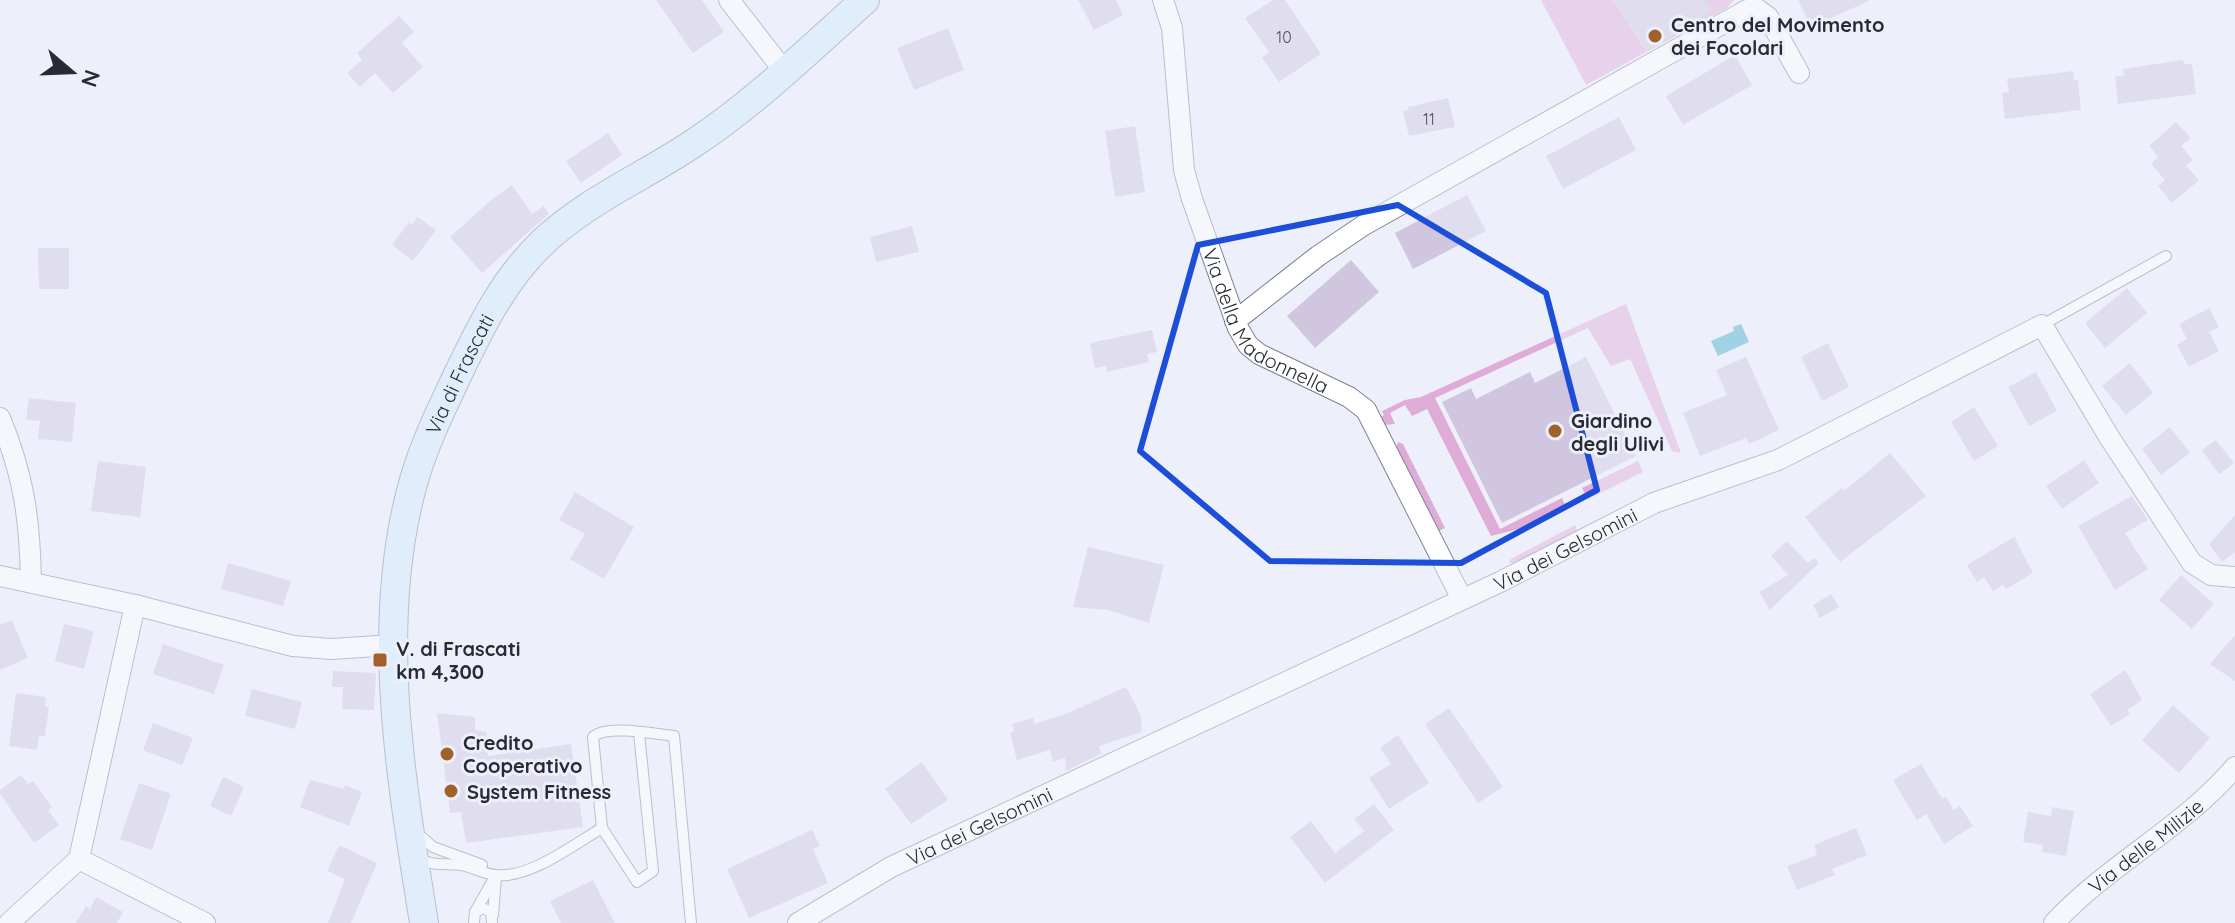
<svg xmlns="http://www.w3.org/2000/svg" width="2235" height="923" font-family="Quicksand,sans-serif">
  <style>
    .green { fill: #dfabd7 }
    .water { fill: #45adc8 }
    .building { fill: #d0c6e0 }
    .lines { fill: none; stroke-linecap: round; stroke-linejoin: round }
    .lane-casing { stroke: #7c829a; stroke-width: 12 }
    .street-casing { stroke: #7c829a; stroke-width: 22 }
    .secondary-casing { stroke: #7c829a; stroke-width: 30 }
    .lane { stroke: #fff; stroke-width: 10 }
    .street { stroke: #fff; stroke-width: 20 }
    .secondary { stroke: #d1e8fb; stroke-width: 28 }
    .marked { fill: none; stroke: #1d4ed8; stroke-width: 6; stroke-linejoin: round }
    .poi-dot { fill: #a2612c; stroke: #edf0fb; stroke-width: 3 }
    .labels { text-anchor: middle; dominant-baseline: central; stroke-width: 6; stroke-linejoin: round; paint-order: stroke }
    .number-label { font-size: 16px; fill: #52515f }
    .poi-label { font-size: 20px; font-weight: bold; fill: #282a34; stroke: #edf0fb; text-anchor: start }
    .street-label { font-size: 20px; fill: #282a34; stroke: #edf0fb }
  </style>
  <rect width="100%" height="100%" fill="#edf0fb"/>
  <g class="green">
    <polygon points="1541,0 1734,0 1727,8 1586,85"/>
    <polygon points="1626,304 1681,453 1672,451 1630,359 1611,366 1588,328 1435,398 1500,529 1562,498 1567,509 1538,524 1491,536 1427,409 1412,416 1405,405 1390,413 1395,424 1385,425 1380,417 1384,415 1382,411 1405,400 1421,397"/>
    <polygon points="1398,442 1403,444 1445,528 1437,532 1396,448"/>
    <polygon points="1638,461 1643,472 1588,499 1582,488"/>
    <polygon points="1575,525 1578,532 1514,564 1509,562 1511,559"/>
  </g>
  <polygon class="water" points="1741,324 1749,342 1718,356 1711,341 1734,331 1733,327"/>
  <g class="building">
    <polygon points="656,0 702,0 724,32 693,53"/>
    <polygon points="1078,0 1116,0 1123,15 1094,30"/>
    <polygon points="1273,0 1285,0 1321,54 1279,82 1262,58 1269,52 1245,18"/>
    <polygon points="1612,0 1705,0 1712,11 1646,52"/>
    <polygon points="1798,0 1871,0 1811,27"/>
    <polygon points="399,16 414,32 402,43 423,67 393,93 375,73 360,87 347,73 362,60 357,53"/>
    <polygon points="948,28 964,70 914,90 897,48"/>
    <polygon points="1735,55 1752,85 1683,125 1666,96"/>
    <polygon points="2183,60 2184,64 2192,64 2196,94 2118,104 2115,77 2124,75 2123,69"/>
    <polygon points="2073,71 2074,80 2078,80 2081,110 2005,119 2002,93 2009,92 2007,79"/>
    <polygon points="1448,98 1455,127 1409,136 1403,111 1409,110 1408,107"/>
    <polygon points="1619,117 1636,150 1563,189 1546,156"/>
    <polygon points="2176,122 2191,138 2181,146 2193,160 2186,166 2199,180 2172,203 2158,186 2165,180 2151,164 2158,157 2149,146"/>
    <polygon points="1135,126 1145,192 1115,197 1105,131"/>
    <polygon points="608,133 622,155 581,183 566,161"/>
    <polygon points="512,185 532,214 544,206 549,214 482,273 450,237 490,201"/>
    <polygon points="1467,195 1486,231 1413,269 1395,233"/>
    <polygon points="417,217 436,230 413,261 392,245 409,222 412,225"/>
    <polygon points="912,226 919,252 876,262 870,237"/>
    <polygon points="38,248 69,248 69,289 39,289"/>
    <polygon points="1351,260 1379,292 1315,348 1287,316"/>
    <polygon points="2127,288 2147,313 2105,348 2085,323"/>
    <polygon points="2209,308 2219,327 2209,332 2219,351 2189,367 2177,345 2187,339 2179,324"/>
    <polygon points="1152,330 1157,352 1147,354 1149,362 1107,372 1106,366 1095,368 1090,343"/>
    <polygon points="1828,343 1849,387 1822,401 1801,357"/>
    <polygon points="1586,357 1636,456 1502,523 1442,402 1471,388 1476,399 1530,372 1535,383"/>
    <polygon points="1746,357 1779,430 1749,444 1746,438 1700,456 1683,413 1727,395 1716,370"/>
    <polygon points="2130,363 2153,393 2126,415 2102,386"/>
    <polygon points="2036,372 2057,411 2029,426 2008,387"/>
    <polygon points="29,398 76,403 72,442 38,439 40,421 26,420"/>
    <polygon points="1974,407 1998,446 1974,461 1951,422"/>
    <polygon points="2170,427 2190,453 2161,475 2142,449"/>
    <polygon points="2216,440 2234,463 2219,474 2202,450"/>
    <polygon points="1890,453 1926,496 1840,562 1805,517 1842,488 1844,491"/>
    <polygon points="2084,460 2099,483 2062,509 2046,486"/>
    <polygon points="98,461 146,467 140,517 91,511"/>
    <polygon points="575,492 634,527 604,579 570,559 585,534 559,520"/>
    <polygon points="2132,496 2148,520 2125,533 2148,569 2115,590 2078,526"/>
    <polygon points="2235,515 2235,552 2222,562 2209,544"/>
    <polygon points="2014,537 2033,573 2006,589 2003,585 1993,591 1984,577 1977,582 1967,565"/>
    <polygon points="1787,541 1808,563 1815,558 1819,563 1770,610 1759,592 1788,575 1771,556"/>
    <polygon points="1088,547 1164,565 1149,623 1108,610 1073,607"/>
    <polygon points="228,563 291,581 283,606 221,589"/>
    <polygon points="2181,575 2214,604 2192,629 2159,600"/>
    <polygon points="1831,594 1839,607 1820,618 1813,605"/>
    <polygon points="12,620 28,658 0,670 0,625"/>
    <polygon points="64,624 94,631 84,669 55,661"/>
    <polygon points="2235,635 2235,681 2210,664"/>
    <polygon points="163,644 224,665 214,694 153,674"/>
    <polygon points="2125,670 2142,700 2127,710 2130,714 2111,726 2090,694"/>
    <polygon points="333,671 376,673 374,710 342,709 343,687 332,687"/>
    <polygon points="1126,687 1141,716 1142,732 1099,746 1101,754 1066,771 1065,758 1053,762 1050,750 1017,760 1010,733 1014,732 1012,724 1033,718 1035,724 1068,713"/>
    <polygon points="252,689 302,702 295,729 245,716"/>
    <polygon points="16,693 46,697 45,707 49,707 45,736 39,736 37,750 9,746"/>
    <polygon points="2173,705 2210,738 2179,773 2142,740"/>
    <polygon points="1449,708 1503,787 1478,803 1425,724"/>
    <polygon points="437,713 475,717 475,730 486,732 488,756 571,744 583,827 466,843 461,812 450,813"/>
    <polygon points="153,723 193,738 182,765 143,750"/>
    <polygon points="1398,735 1429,783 1389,809 1369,778 1391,764 1380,748"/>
    <polygon points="922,762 948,800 911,824 885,789"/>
    <polygon points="1921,764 1942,799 1946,797 1954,810 1960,806 1973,826 1944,844 1926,814 1917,820 1893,780"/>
    <polygon points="21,775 28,784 33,781 52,807 48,810 59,825 34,843 0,794 0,790"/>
    <polygon points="223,777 244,787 231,816 210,806"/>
    <polygon points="310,780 344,789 345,785 362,792 349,826 300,807"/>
    <polygon points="139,783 171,794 152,850 120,839"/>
    <polygon points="1374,804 1394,830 1325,883 1290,837 1311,821 1335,853 1364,831 1354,819"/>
    <polygon points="2052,807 2074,811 2066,856 2042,852 2043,845 2023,842 2028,812 2051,816"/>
    <polygon points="1856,828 1867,855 1832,869 1835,875 1797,890 1787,866 1817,855 1814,845"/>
    <polygon points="812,830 820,846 813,849 828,883 749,918 727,869"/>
    <polygon points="339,845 377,863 351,923 328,923 345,879 327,871"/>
    <polygon points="593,880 615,923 561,923 550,901"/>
    <polygon points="96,897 123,912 117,923 76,923 86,906 90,909"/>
  </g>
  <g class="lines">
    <g class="lane-casing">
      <g id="lane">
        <polyline points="2042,325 2166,256"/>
        <path d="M639,733L653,871L637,882L602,828L593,737C606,724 655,734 674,736L691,923"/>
        <polyline points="418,834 433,847 482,865"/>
        <path d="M419,858C433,867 445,863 461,865C473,867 484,874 496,875C529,879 575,844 602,828"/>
        <polyline points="475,912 496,875"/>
        <polyline points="493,915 496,877"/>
        <polyline points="474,923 475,912 483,908 491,912 492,923"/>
      </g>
    </g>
    <g class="street-casing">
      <g id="street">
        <polyline points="729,0 785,72"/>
        <path id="s1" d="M1163,0L1172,28L1184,170L1192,199L1238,328L1248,345L1259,354L1349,397L1366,410L1462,599"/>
        <polyline points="1235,321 1318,256 1364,225 1747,10 1757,9 1768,17 1799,73"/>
        <path d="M0,418C24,476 30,520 31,582"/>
        <polyline points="0,576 135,605 293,646 331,649 393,645"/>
        <polyline points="79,859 205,923"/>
        <polyline points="9,923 79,859 135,605"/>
        <path id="s2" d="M798,923L891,867L1502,581L1654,503L1778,460L2042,325L2111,440L2192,563L2211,575L2235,577"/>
        <path id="s3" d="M2054,923C2109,864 2183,828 2235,767"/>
      </g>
    </g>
    <g class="secondary-casing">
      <g id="secondary">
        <path id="s4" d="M424,923C401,779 373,623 414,480C425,442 442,408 458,374C481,326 504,279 543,242C586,201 645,176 694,143C756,102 810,49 865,0"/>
      </g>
    </g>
    <use href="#lane" class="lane"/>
    <use href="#street" class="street"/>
    <use href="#secondary" class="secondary"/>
  </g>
  <path d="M0 0H2235V923H0ZM1398,205L1546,293L1597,490L1461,563L1270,561L1140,451L1198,245Z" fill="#edf0fb" fill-opacity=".55" fill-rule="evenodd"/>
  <path class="marked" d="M1398,205L1546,293L1597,490L1461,563L1270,561L1140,451L1198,245Z"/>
  <g class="poi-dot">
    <circle cx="1655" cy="36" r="8"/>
    <circle cx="1555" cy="431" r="8"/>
    <rect x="372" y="652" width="16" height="16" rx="4"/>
    <circle cx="447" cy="754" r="8"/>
    <circle cx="451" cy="791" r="8"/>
  </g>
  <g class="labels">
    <g class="number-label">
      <text x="1284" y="37">10</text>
      <text x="1429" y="119">11</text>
    </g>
    <g class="poi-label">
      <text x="1671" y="24">Centro del Movimento<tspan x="1671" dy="23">dei Focolari</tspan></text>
      <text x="1571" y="420">Giardino<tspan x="1571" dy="23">degli Ulivi</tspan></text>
      <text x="396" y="648">V. di Frascati<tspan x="396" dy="23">km 4,300</tspan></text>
      <text x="463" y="742">Credito<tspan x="463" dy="23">Cooperativo</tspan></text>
      <text x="467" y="791">System Fitness</text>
    </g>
    <g class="street-label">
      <text stroke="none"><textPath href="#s1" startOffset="352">Via della Madonnella</textPath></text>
      <text stroke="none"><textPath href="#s4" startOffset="562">Via di Frascati</textPath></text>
      <text stroke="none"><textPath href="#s2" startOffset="854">Via dei Gelsomini</textPath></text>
      <text stroke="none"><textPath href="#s2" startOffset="206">Via dei Gelsomini</textPath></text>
      <text stroke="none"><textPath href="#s3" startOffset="120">Via delle Milizie</textPath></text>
    </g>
  </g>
  <g transform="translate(72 72) rotate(109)" stroke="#edf0fb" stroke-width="6" paint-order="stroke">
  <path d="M0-6L14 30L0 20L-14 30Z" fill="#282a34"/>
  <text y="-12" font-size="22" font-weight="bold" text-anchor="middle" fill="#282a34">N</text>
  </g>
</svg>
